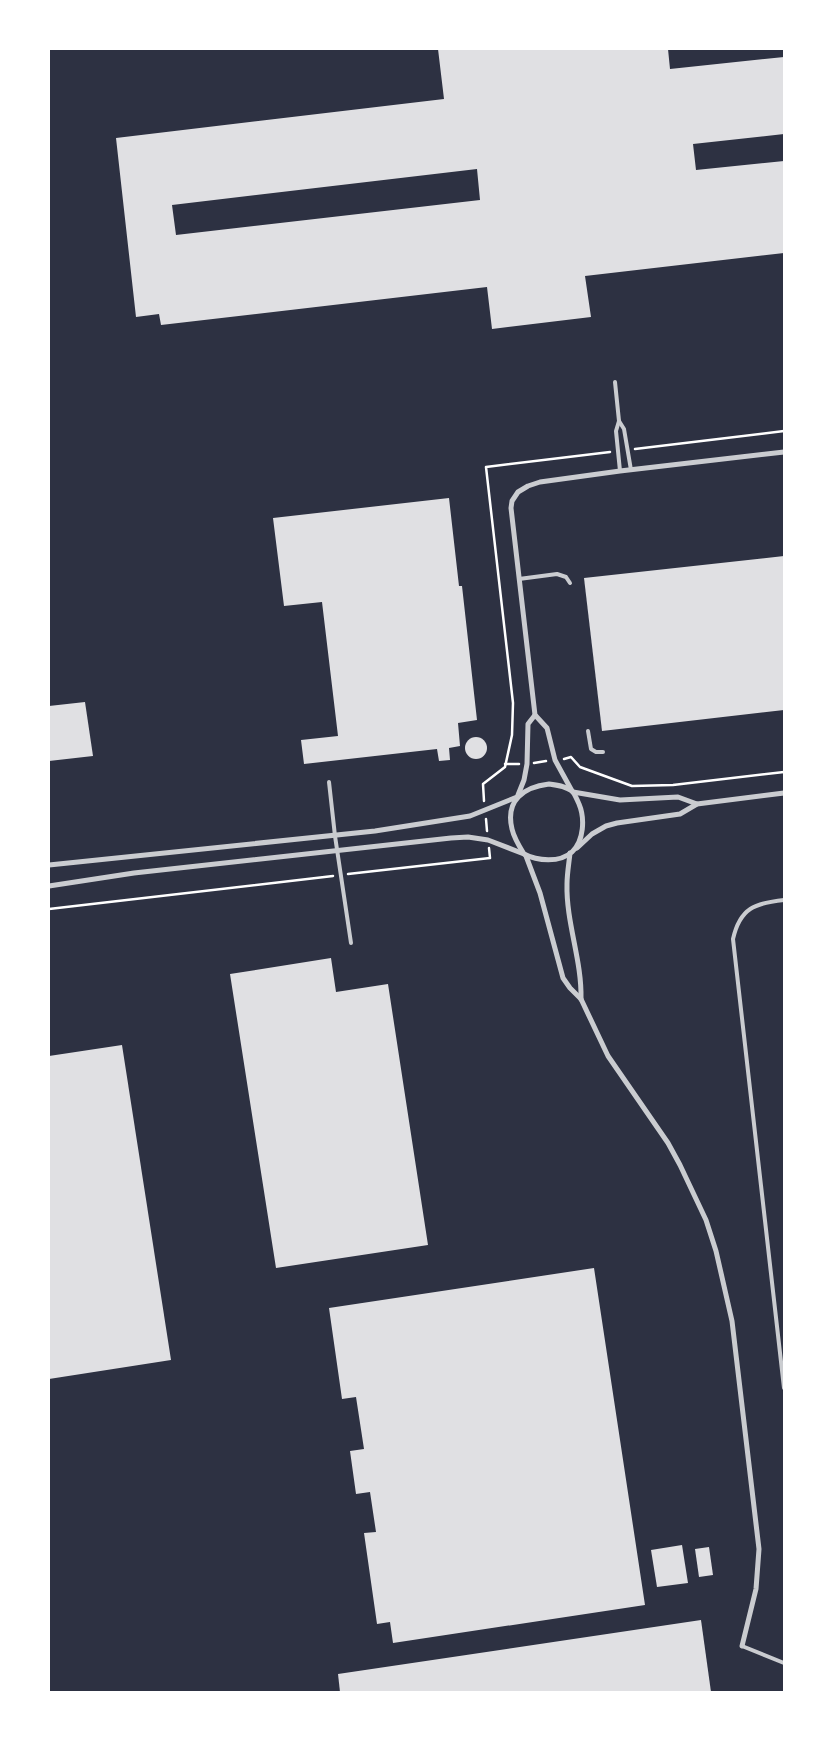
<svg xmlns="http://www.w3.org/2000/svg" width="833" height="1741" font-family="Barlow,sans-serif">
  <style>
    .building { fill: #e0e0e3; fill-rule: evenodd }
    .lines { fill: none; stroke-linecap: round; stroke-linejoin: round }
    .path { stroke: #fff; stroke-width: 2.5 }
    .service { stroke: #caccd0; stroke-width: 4 }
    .minor { stroke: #caccd0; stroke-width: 5 }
  </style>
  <rect width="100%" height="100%" fill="#2d3142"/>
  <g class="building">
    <path d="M438,49H668L670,69L784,57V134L693,144L696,170L784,161V253L585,276L591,317L492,329L487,287L161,325L159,314L136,317L116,138L444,99ZM477,169L480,200L176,235L172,205Z"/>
    <polygon points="449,498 459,586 462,586 477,720 458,723 460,746 449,748 450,760 439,761 437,749 304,764 301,740 338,736 322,602 284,606 273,518"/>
    <polygon points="784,556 784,710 602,731 584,578"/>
    <polygon points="85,702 93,756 49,761 49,706"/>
    <circle cx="476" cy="748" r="11"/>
    <polygon points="331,958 336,992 388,984 428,1245 276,1268 230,974"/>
    <polygon points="122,1045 171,1360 49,1379 49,1056"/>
    <polygon points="594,1268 645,1605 393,1643 390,1622 377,1624 364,1533 376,1532 370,1492 356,1494 350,1451 364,1449 356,1397 342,1399 329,1308"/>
    <polygon points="682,1545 688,1583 657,1587 651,1550"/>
    <polygon points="709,1547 713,1575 699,1577 695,1549"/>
    <polygon points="701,1620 711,1692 340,1692 338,1674"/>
  </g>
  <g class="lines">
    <g class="path">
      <polyline points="635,449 784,431"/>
      <polyline points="564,759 571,757 580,767 632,786 673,785 784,772"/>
      <polyline points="534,763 546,761"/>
      <polyline points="505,764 519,764"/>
      <polyline points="484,801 483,784 505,767 512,735 513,703 486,467 610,452"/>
      <polyline points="486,819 487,831"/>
      <polyline points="348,874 490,858 489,848"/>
      <polyline points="49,909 333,876"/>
    </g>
    <g class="service">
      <polyline points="615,382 619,421 616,431 620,471"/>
      <polyline points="619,421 624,429 631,470"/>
      <polyline points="519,579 557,574 566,577 570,583"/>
      <polyline points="588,731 591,749 596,752 603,752"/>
      <polyline points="329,782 335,836 351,943"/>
      <path d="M784,900C755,903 740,908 733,939L784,1388"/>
      <polyline points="742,1646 784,1663"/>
    </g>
    <g class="minor">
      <path d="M549,784C557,785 565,786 572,791C575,794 577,800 579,804C585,818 584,841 572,852C560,863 537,861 524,854C519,846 514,838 512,829C505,800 524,787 549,784Z"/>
      <polyline points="572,791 555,760 547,728 535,715 511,508 512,501 518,492 528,486 540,482 620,471 784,452"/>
      <polyline points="573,792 620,800 678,797 697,804"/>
      <polyline points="518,795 524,780 527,764 528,724 535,715"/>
      <polyline points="577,848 592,834 606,826 617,823 680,814 697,804 784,793"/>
      <path d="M570,853C569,863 567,874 567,884C566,923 582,960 581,999"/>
      <polyline points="526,856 540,893 563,978 570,988 581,999 608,1056 668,1143 680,1165 706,1220 716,1251 732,1321 759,1549 756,1589 742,1646"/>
      <polyline points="49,865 375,831 470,816 517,797"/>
      <polyline points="49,886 134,873 451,838 468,837 488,840 524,854"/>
    </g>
  </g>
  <rect width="833" height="1741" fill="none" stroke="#ffffff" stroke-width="100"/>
</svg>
